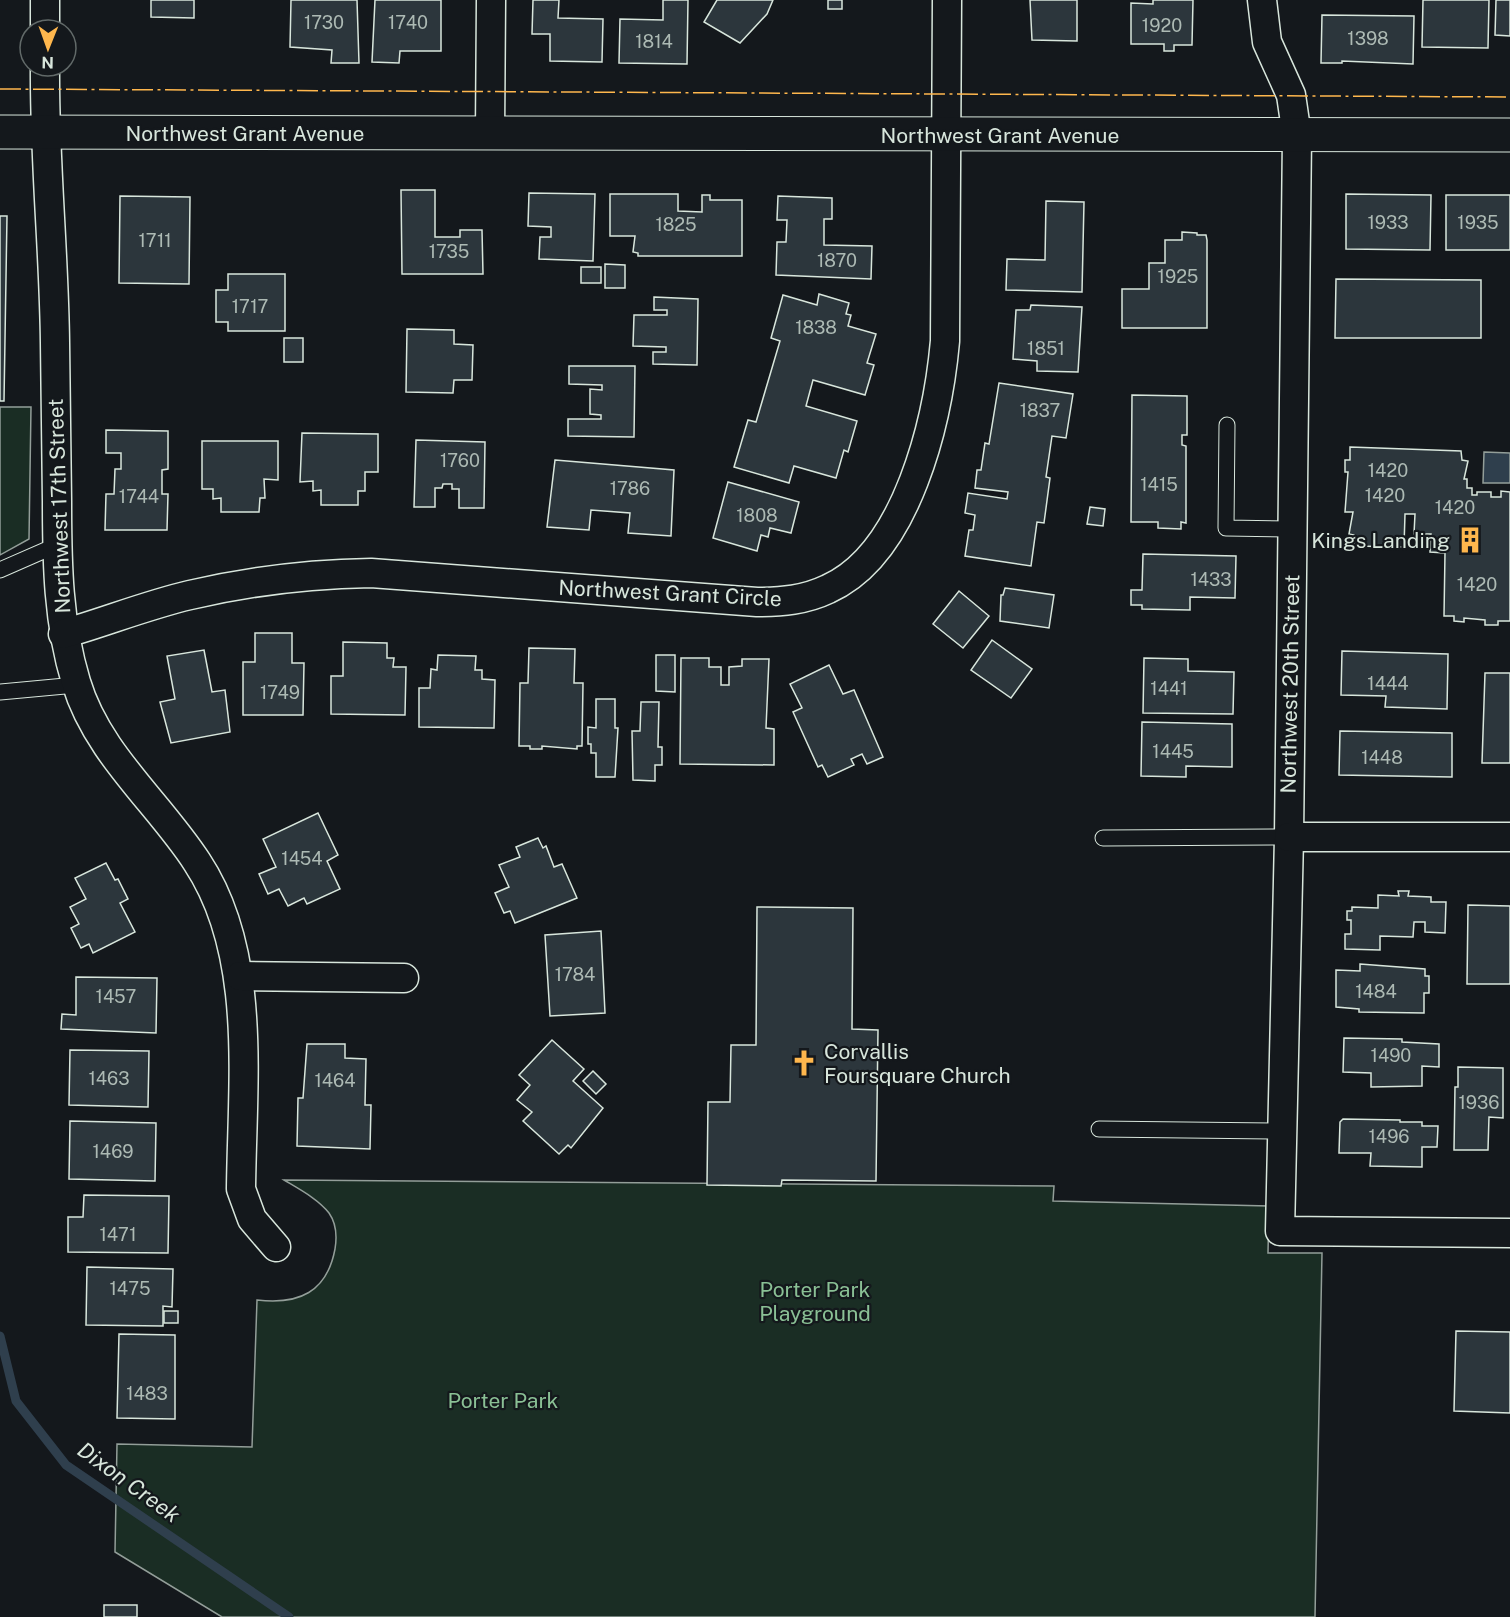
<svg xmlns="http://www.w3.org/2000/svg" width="1510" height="1617" font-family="'Public Sans',sans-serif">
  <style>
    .green { fill: #1a2d24; stroke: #939e99; stroke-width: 1.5 }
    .water { fill: #2f3f4d; stroke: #939e99; stroke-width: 1.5 }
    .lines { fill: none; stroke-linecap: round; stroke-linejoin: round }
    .stream { stroke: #2f3f4d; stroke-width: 9 }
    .building { fill: #2c363c; stroke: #d8e6dc; stroke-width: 1.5 }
    .lane-casing { stroke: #d8e6dc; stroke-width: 17 }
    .street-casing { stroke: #d8e6dc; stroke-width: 31 }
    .secondary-casing { stroke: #d8e6dc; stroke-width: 35 }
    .lane { stroke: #14181c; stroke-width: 15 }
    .street { stroke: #14181c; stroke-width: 28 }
    .secondary { stroke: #14181c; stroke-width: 33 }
    .power { stroke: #ffb74d; stroke-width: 1.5; stroke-dasharray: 21 4.5 3 4.5; stroke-linecap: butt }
    .labels { text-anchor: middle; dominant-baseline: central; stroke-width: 4.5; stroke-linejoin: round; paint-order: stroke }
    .number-label { font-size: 18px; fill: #adbab4 }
    .street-label { font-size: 21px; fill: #d8e6dc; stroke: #14181c }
    .poi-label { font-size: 21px; fill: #d8e6dc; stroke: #14181c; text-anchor: end }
    .park-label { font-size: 21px; fill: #8ac095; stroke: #14181c }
    .water-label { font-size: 22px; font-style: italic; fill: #d8e6dc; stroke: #14181c }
  </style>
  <rect width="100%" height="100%" fill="#14181c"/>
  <g class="green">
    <polygon points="0,407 31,407 29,539 0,555"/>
    <path d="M284,1180L1054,1186L1053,1201L1269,1206L1268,1253H1322L1315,1617H222L115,1552L117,1444L252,1447L257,1300C299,1305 327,1292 335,1249C337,1237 336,1223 329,1213C318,1199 299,1189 284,1180Z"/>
  </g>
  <polygon class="water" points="1484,452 1510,453 1510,483 1483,483"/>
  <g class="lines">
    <polyline class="stream" points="0,1336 16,1401 66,1465 289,1617"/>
  </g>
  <g class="building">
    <polygon points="151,0 194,0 194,18 151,17"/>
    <polygon points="291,0 357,0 359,63 331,63 332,50 290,47"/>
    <polygon points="375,0 441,0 441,51 400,51 399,63 372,62"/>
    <polygon points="533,0 559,0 558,18 603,19 602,62 550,61 550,34 532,34"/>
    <polygon points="663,0 688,0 687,64 619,63 620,19 663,20"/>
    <polygon points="717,0 773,0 767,14 740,43 704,22"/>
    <rect x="828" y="0" width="14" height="9"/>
    <polygon points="1030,0 1077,0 1077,41 1032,40"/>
    <polygon points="1153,0 1193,0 1192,45 1174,45 1174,51 1164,51 1164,44 1131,44 1131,3 1153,4"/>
    <polygon points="1423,0 1489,0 1488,48 1422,47"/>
    <polygon points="1496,0 1510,0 1510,36 1495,35"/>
    <polygon points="1322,15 1414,16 1413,64 1342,61 1342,63 1321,63"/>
    <polygon points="401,190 435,190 435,237 460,237 460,230 482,230 483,274 402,274"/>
    <polygon points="529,193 595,194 593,261 539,259 540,237 551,237 551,227 528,226"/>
    <polygon points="610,194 678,194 678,211 702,212 702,195 710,195 710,200 742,200 742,256 638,256 638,253 633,252 635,236 610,236"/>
    <polygon points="1346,194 1431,195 1430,250 1346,249"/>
    <rect x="1446" y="195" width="64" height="55"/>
    <polygon points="120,196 190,197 189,284 119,283"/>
    <polygon points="778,196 832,198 832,219 824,219 824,245 872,246 871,279 776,275 777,242 786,242 787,220 777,220"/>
    <polygon points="1046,201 1084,202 1082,292 1006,290 1007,259 1045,260"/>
    <polygon points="0,216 7,216 4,401 0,401"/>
    <polygon points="1182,232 1197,233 1197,235 1206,235 1207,240 1207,328 1122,328 1122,289 1149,289 1149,263 1165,263 1165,240 1182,240"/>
    <polygon points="605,264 625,265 625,288 605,288"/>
    <rect x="581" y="267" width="20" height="16"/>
    <polygon points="228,274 285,274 285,331 228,331 228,322 216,322 216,290 228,290"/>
    <polygon points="1336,279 1481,280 1481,338 1335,338"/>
    <polygon points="819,294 849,303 846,314 851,315 848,326 876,334 867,363 874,365 865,395 813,380 806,406 857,421 848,452 844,450 836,478 794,466 789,483 734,467 748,420 756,422 780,341 771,338 783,295 817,305"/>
    <polygon points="654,297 698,299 697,365 653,364 653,352 666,352 666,347 633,346 634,315 667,315 667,310 654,310"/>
    <polygon points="1031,305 1082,307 1078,372 1037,371 1037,361 1013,359 1016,310 1030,310"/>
    <polygon points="407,329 454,330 454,344 473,345 472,380 454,380 453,393 406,392"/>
    <rect x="284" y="338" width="19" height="24"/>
    <polygon points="569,366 635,366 634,437 568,436 568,419 601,419 601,415 590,414 590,389 602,390 602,385 569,384"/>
    <polygon points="999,383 1073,394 1066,438 1052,436 1046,477 1050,478 1044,523 1037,522 1031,566 965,556 969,530 973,530 975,515 965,513 968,493 1007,499 1008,492 975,488 977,470 981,470 985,443 989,444"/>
    <polygon points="1132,395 1187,396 1187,435 1182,435 1182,445 1186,446 1186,523 1181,522 1181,529 1158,528 1158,522 1131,522"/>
    <polygon points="106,430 168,431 168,469 162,470 162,494 168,494 167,530 105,530 106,494 114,494 115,469 121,469 121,453 106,453"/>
    <polygon points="302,433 378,434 378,472 365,472 365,491 358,491 358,505 321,505 321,490 313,491 313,481 300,482"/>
    <polygon points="416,440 485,442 484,508 459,508 459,489 452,489 452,484 443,484 442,488 435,488 435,507 414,507"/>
    <polygon points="202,441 278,441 278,480 264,479 265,498 260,498 259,512 221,512 221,498 213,499 213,489 202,489"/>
    <polygon points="1350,447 1461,451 1462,460 1468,461 1464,479 1467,479 1467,488 1472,488 1472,495 1477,495 1477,492 1491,492 1491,497 1501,497 1501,491 1510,492 1510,621 1498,621 1498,625 1485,625 1485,620 1464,618 1464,622 1454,621 1454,616 1444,616 1445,553 1430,552 1431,534 1414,534 1415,514 1405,514 1404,547 1354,546 1354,535 1349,534 1353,512 1345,512 1348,472 1345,472 1345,460 1350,460"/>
    <polygon points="555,460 674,470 671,536 628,533 630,513 591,510 589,530 547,527"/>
    <polygon points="728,482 799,502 791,533 770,528 768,537 761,535 757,551 713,538"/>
    <polygon points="1090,507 1105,509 1103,526 1087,524"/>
    <polygon points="1143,554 1236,556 1235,598 1190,597 1190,610 1142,609 1142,605 1131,605 1131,590 1142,590"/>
    <polygon points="1005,588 1054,595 1049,628 1000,621 1001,595 1003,595"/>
    <polygon points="959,591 989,616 963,648 933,624"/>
    <polygon points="255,633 292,633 292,663 304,663 303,715 243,715 243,662 255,662"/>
    <polygon points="992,640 1032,669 1011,698 971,670"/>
    <polygon points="343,642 387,643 387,658 394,658 393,667 406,667 405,715 331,714 331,676 343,676"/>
    <polygon points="529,648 575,649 574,683 583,683 582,746 577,746 577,749 542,746 542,749 530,749 530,746 519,746 520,683 528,683"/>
    <polygon points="204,650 212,692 225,690 230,732 171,743 160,702 175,699 167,656"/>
    <polygon points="1342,651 1448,654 1447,709 1385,707 1386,696 1341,695"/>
    <polygon points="438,655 476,656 475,670 482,670 482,679 495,680 494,728 419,727 419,688 430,688 431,669 437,670"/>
    <polygon points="656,655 675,655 675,692 656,691"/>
    <polygon points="681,658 709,658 709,667 721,667 721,685 729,685 729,667 742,666 742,659 769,659 766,728 774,729 774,765 680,764"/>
    <polygon points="1144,658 1188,659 1188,671 1234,672 1233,714 1143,713"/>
    <polygon points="829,665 843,694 854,690 883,757 867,764 862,754 851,759 854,765 828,777 822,765 818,767 793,712 802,708 790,684"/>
    <polygon points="1485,673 1510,673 1510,763 1482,763"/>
    <polygon points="596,699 615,699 615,728 618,728 615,777 596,777 596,753 591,753 591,744 588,744 588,727 596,728"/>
    <polygon points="641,702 659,702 658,747 662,747 662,765 655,765 655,781 633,780 632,731 640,731"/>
    <polygon points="1142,722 1232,724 1232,767 1186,766 1186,777 1141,776"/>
    <polygon points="1340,731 1452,733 1452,777 1339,775"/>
    <polygon points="318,813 338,855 327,861 340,889 307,904 304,898 288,906 279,889 268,894 259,874 276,867 263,839"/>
    <polygon points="538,838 543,848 546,846 554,867 562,864 577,898 515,923 510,911 504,913 495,893 509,887 499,865 520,857 516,847"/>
    <polygon points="106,863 115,880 118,879 128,899 120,903 135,932 93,953 89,944 81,948 71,928 79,924 70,907 86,899 75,878"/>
    <polygon points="1398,891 1409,891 1408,896 1431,897 1431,902 1446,902 1445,933 1425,932 1425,922 1414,922 1413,937 1380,936 1380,950 1345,949 1345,934 1351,934 1351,920 1347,920 1347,911 1352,911 1352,907 1378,908 1378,895 1399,896"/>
    <polygon points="1468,905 1510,906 1510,984 1467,984"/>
    <polygon points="757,907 853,908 852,1029 878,1030 876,1181 782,1180 781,1186 707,1185 708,1102 730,1102 731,1045 756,1045"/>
    <polygon points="601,931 605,1013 550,1016 545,935"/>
    <polygon points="1360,964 1425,969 1425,976 1429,976 1429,993 1424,993 1424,1013 1359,1012 1359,1009 1336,1007 1336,970 1360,971"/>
    <polygon points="76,977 157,978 156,1033 61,1029 62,1014 76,1015"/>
    <polygon points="1344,1038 1402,1039 1402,1042 1439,1044 1439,1067 1422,1066 1422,1086 1371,1087 1371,1073 1343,1072"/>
    <polygon points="552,1040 584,1069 573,1081 603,1108 571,1148 568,1145 559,1154 523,1121 532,1112 517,1100 530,1085 519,1075"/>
    <polygon points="307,1044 345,1044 345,1058 366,1059 365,1105 371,1105 370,1149 297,1146 298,1098 303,1098"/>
    <polygon points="70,1050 149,1051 148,1107 69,1105"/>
    <polygon points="1458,1067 1503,1068 1503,1118 1489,1117 1488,1150 1454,1150 1455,1087 1458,1087"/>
    <polygon points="593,1071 606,1084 596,1094 583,1081"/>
    <polygon points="1343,1119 1400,1120 1400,1122 1422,1122 1422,1126 1438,1126 1437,1147 1422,1147 1422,1167 1370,1166 1371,1153 1339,1153 1340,1122"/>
    <polygon points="70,1121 156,1123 155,1181 69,1179"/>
    <polygon points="84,1195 169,1196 168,1253 68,1252 68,1217 83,1217"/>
    <polygon points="87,1267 173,1269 172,1307 163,1306 163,1326 86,1325"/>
    <rect x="164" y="1311" width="14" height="12"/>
    <polygon points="1456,1331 1510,1332 1510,1413 1454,1411"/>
    <polygon points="119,1334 175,1335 175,1419 117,1418"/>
    <rect x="104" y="1605" width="33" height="12"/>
  </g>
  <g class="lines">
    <g class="lane-casing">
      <g id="lane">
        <polyline points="1227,425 1226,528 1291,529"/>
        <polyline points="0,570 57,545"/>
        <polyline points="0,692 76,685"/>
        <polyline points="1103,838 1289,837"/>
        <polyline points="1099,1129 1281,1131"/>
      </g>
    </g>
    <g class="street-casing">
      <g id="street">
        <polyline points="1262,0 1267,42 1291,95 1297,136 1289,837 1280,1231 1510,1233"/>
        <polyline points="45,30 45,0"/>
        <path d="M45,66C44,158 54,250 55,343C56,396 56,449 57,502C57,563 58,623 76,682C97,753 158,802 197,862C258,954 242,1083 241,1189L252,1219L276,1247"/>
        <polyline points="490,134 491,0"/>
        <path d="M63,634C105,622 147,605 190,595C250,581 309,574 371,573L757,602C782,602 805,600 828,589C908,553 938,419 945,341L947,0"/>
        <polyline points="1289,837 1510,837"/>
        <polyline points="240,976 404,978"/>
      </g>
    </g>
    <g class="secondary-casing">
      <polyline id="secondary" points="0,132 1510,135"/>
    </g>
    <use href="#lane" class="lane"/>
    <use href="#street" class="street"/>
    <use href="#secondary" class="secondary"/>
    <polyline class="power" points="0,89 1510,97"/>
  </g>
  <defs>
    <g id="building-bare" transform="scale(2.07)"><path d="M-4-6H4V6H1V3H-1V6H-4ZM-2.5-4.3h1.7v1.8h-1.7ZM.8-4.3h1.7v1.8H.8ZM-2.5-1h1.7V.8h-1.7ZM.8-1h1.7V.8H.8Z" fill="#ffb74d" stroke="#14181c" stroke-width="2.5" paint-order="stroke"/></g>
    <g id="church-bare" transform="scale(2.07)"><path d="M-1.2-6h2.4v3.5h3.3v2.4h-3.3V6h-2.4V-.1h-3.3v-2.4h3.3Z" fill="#ffb74d" stroke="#14181c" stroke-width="2.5" paint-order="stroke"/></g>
  </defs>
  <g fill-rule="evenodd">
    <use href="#building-bare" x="1470" y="540"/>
    <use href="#church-bare" x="804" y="1063"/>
  </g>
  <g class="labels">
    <g class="number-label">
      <text x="324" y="22">1730</text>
      <text x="408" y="22">1740</text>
      <text x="1162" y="25">1920</text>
      <text x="1368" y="38">1398</text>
      <text x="654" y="41">1814</text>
      <text x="1388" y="222">1933</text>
      <text x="1478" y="222">1935</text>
      <text x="676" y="224">1825</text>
      <text x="155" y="240">1711</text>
      <text x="449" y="251">1735</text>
      <text x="837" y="260">1870</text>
      <text x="1178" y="276">1925</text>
      <text x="250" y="306">1717</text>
      <text x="816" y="327">1838</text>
      <text x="1046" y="348">1851</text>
      <text x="1040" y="410">1837</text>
      <text x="460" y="460">1760</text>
      <text x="1388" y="470">1420</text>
      <text x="1159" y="484">1415</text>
      <text x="630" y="488">1786</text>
      <text x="1385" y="495">1420</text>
      <text x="139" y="496">1744</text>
      <text x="1455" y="507">1420</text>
      <text x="757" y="515">1808</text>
      <text x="1211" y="579">1433</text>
      <text x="1477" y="584">1420</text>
      <text x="1388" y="683">1444</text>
      <text x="1169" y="688">1441</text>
      <text x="280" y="692">1749</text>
      <text x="1173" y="751">1445</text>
      <text x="1382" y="757">1448</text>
      <text x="302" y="858">1454</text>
      <text x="575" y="974">1784</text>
      <text x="1376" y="991">1484</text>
      <text x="116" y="996">1457</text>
      <text x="1391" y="1055">1490</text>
      <text x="109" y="1078">1463</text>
      <text x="335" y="1080">1464</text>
      <text x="1479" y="1102">1936</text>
      <text x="1389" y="1136">1496</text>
      <text x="113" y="1151">1469</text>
      <text x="118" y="1234">1471</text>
      <text x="130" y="1288">1475</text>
      <text x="147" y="1393">1483</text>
    </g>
    <g class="street-label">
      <text x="245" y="133">Northwest Grant Avenue</text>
      <text x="1000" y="135">Northwest Grant Avenue</text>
      <text transform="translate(59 506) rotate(-92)">Northwest 17th Street</text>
      <text transform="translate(670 593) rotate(3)">Northwest Grant Circle</text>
      <text transform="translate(1290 684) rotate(-89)">Northwest 20th Street</text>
    </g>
    <g class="poi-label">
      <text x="1450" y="540">Kings Landing</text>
      <text x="824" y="1051" text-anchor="start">Corvallis<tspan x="824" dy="24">Foursquare Church</tspan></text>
    </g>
    <g class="park-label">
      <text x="815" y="1289">Porter Park<tspan x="815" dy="24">Playground</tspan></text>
      <text x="503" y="1400">Porter Park</text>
    </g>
    <g class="water-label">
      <text transform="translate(129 1482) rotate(36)">Dixon Creek</text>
    </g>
  </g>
  <g transform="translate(48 48) rotate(181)"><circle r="28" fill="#14181c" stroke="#626a69" stroke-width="1.5"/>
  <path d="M0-4.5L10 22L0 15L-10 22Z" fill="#ffb74d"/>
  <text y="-9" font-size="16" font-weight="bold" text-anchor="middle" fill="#d8e6dc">N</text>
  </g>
</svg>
